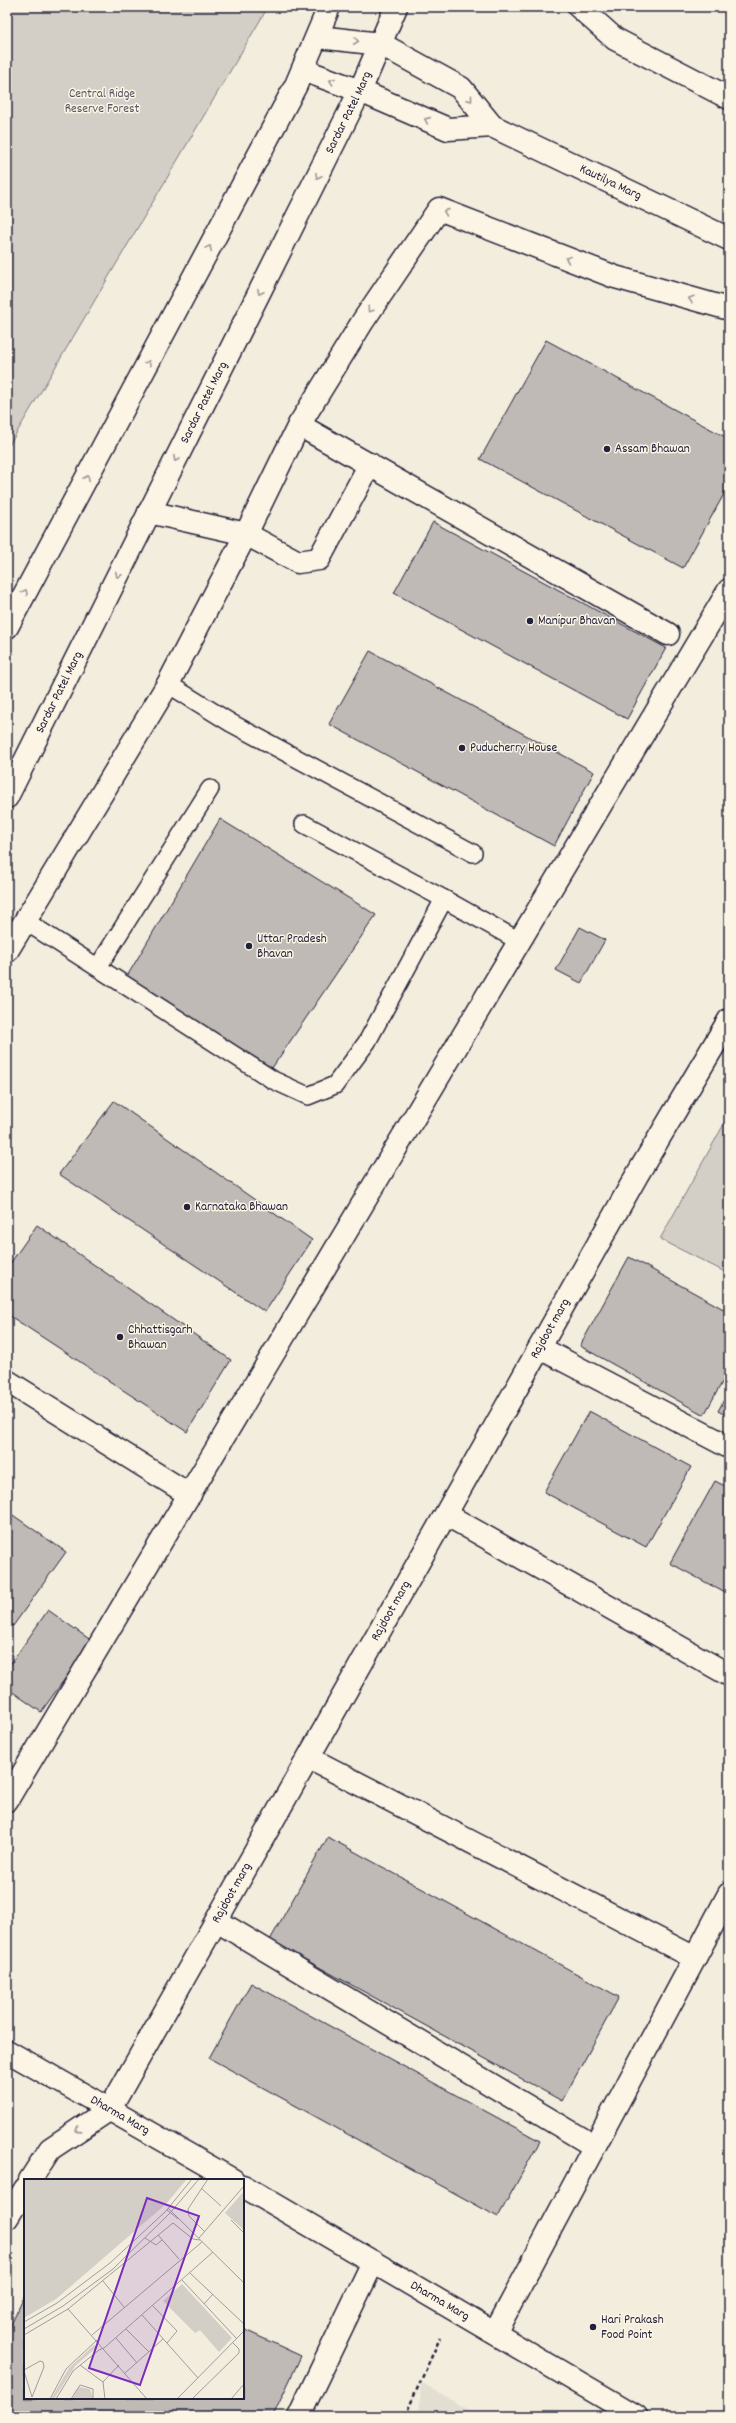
<svg xmlns="http://www.w3.org/2000/svg" width="736" height="2423" font-family="Dekko,sans-serif">
  <style>
    .built { fill: #e3ded2 }
    .green { fill: #d4cfc6; stroke: #7b7880 }
    .building { fill: #bfbab6; stroke: #22223b }
    .lines { fill: none; stroke-linecap: round; stroke-linejoin: round }
    .service-casing { stroke: #22223b; stroke-width: 20 }
    .minor-casing { stroke: #22223b; stroke-width: 25 }
    .tertiary-casing { stroke: #22223b; stroke-width: 25 }
    .secondary-casing { stroke: #22223b; stroke-width: 25 }
    .path { stroke: #22223b; stroke-width: 2.5; stroke-dasharray: 4 3; stroke-linecap: butt }
    .service { stroke: #fcf5e5; stroke-width: 17 }
    .minor { stroke: #fcf5e5; stroke-width: 22 }
    .tertiary { stroke: #fcf5e5; stroke-width: 22 }
    .secondary { stroke: #fcf5e5; stroke-width: 22 }
    .oneway { stroke: #9a9698 }
    .poi-dot { fill: #22223b; stroke: #fcf5e5; stroke-width: 1.5 }
    .labels { text-anchor: middle; dominant-baseline: central; stroke-width: 3; stroke-linejoin: round; paint-order: stroke }
    .park-label { font-size: 13px; fill: #575665; stroke: #fcf5e5 }
    .street-label { font-size: 13px; fill: #22223b; stroke: #fcf5e5 }
    .poi-label { font-size: 13px; fill: #22223b; stroke: #fcf5e5; text-anchor: start }
    .inset-road { fill: none; stroke: #9f9c9d; stroke-width: 1 }
    .view { fill: #7b2cbf; fill-opacity: 0.15; stroke: #7b2cbf; stroke-width: 2 }
    .inset-edge { fill: none; stroke: #22223b; stroke-width: 2 }
  </style>
  <rect width="100%" height="100%" fill="#f3edde"/>
  <filter id="ink" filterUnits="userSpaceOnUse"><feTurbulence type="fractalNoise" baseFrequency=".025" numOctaves="2"/><feDisplacementMap in="SourceGraphic" scale="8" xChannelSelector="R" yChannelSelector="G"/><feConvolveMatrix kernelMatrix="1 2 1 2 8 2 1 2 1" color-interpolation-filters="sRGB"/></filter>
  <g filter="url(#ink)">
    <polygon class="built" points="421,2382 478,2416 419,2416"/>
    <g class="green">
      <polygon points="7,7 268,7 7,449"/>
      <polygon points="729,1115 729,1274 660,1239"/>
    </g>
    <g class="building">
      <polygon points="546,340 729,439 729,485 683,568 480,459"/>
      <polygon points="433,522 666,648 627,719 394,593"/>
      <polygon points="370,651 594,772 554,846 329,724"/>
      <polygon points="220,819 376,915 272,1068 126,978"/>
      <polygon points="580,927 605,940 581,983 556,970"/>
      <polygon points="114,1101 312,1240 265,1312 59,1174"/>
      <polygon points="37,1225 231,1360 187,1432 7,1314 7,1268"/>
      <polygon points="629,1257 729,1312 729,1370 704,1415 580,1346"/>
      <polygon points="729,1391 729,1417 718,1411"/>
      <polygon points="589,1411 691,1467 646,1547 544,1492"/>
      <polygon points="715,1481 729,1488 729,1595 670,1563"/>
      <polygon points="7,1511 66,1552 13,1626 7,1621"/>
      <polygon points="48,1610 92,1641 41,1712 7,1688 7,1669"/>
      <polygon points="328,1837 619,1997 562,2101 270,1940"/>
      <polygon points="251,1983 540,2141 498,2217 209,2058"/>
      <polygon points="25,2295 25,2398 243,2398 243,2329 301,2356 273,2416 7,2416 7,2333"/>
    </g>
    <g class="lines">
      <g class="service-casing">
        <g id="service">
          <polyline points="168,684 231,723 473,853"/>
          <polyline points="444,899 519,941"/>
          <polyline points="25,921 273,1080 308,1096 335,1085 367,1042 444,899 304,824"/>
          <polyline points="98,967 210,789"/>
        </g>
      </g>
      <g class="minor-casing">
        <g id="minor">
          <polyline points="579,7 615,39 729,98"/>
          <polyline points="299,425 668,634"/>
          <polyline points="149,512 246,534 298,562 319,559 370,464"/>
          <polyline points="540,1348 729,1447"/>
          <polyline points="7,1381 190,1495"/>
          <polyline points="447,1515 729,1675"/>
          <polyline points="309,1758 695,1958"/>
          <polyline points="7,1800 729,590"/>
          <polyline points="217,1921 594,2146"/>
          <path id="s1" d="M7,2051L233,2180"/>
          <path id="s2" d="M243,2186L636,2416"/>
          <polyline points="495,2333 729,1894"/>
          <polyline points="299,2416 373,2262"/>
        </g>
      </g>
      <g class="tertiary-casing">
        <g id="tertiary">
          <path id="s3" d="M318,37L381,44L461,88L492,126L729,239"/>
          <polyline points="303,70 360,91 448,129 492,126"/>
          <polyline points="7,951 168,684 246,534 299,425 363,321 439,209 615,277 729,309"/>
          <path id="s4" d="M30,2180L50,2149L110,2109L637,1175L729,1020"/>
          <polyline points="7,2218 25,2189"/>
        </g>
      </g>
      <g class="secondary-casing">
        <g id="secondary">
          <polyline points="7,627 296,85 329,7"/>
          <path id="s5" d="M7,797L360,91L396,7"/>
        </g>
      </g>
      <polyline class="path" points="405,2416 440,2338"/>
      <use href="#service" class="service"/>
      <use href="#minor" class="minor"/>
      <use href="#tertiary" class="tertiary"/>
      <use href="#secondary" class="secondary"/>
    </g>
    <defs><path id="oneway-chevron" d="M-2-3.5L2.5 0L-2 3.5" fill="none" stroke-width="1.6" stroke-linecap="round" stroke-linejoin="round"/></defs>
    <g class="oneway">
      <use href="#oneway-chevron" transform="translate(356 41) rotate(7)"/>
      <use href="#oneway-chevron" transform="translate(332 81) rotate(-160)"/>
      <use href="#oneway-chevron" transform="translate(470 99) rotate(51)"/>
      <use href="#oneway-chevron" transform="translate(427 120) rotate(-156)"/>
      <use href="#oneway-chevron" transform="translate(318 176) rotate(117)"/>
      <use href="#oneway-chevron" transform="translate(446 212) rotate(-159)"/>
      <use href="#oneway-chevron" transform="translate(209 248) rotate(-62)"/>
      <use href="#oneway-chevron" transform="translate(568 259) rotate(-159)"/>
      <use href="#oneway-chevron" transform="translate(260 292) rotate(117)"/>
      <use href="#oneway-chevron" transform="translate(691 299) rotate(-164)"/>
      <use href="#oneway-chevron" transform="translate(370 310) rotate(124)"/>
      <use href="#oneway-chevron" transform="translate(148 363) rotate(-62)"/>
      <use href="#oneway-chevron" transform="translate(176 459) rotate(117)"/>
      <use href="#oneway-chevron" transform="translate(87 478) rotate(-62)"/>
      <use href="#oneway-chevron" transform="translate(118 575) rotate(117)"/>
      <use href="#oneway-chevron" transform="translate(25 592) rotate(-62)"/>
      <use href="#oneway-chevron" transform="translate(78 2130) rotate(147)"/>
    </g>
  </g>
  <g class="poi-dot">
    <circle cx="607" cy="449" r="4"/>
    <circle cx="530" cy="621" r="4"/>
    <circle cx="462" cy="748" r="4"/>
    <circle cx="249" cy="946" r="4"/>
    <circle cx="187" cy="1207" r="4"/>
    <circle cx="120" cy="1337" r="4"/>
    <circle cx="593" cy="2327" r="4"/>
  </g>
  <g class="labels">
    <g class="park-label">
      <text x="102" y="94">Central Ridge<tspan x="102" dy="15">Reserve Forest</tspan></text>
    </g>
    <g class="street-label">
      <text stroke="none"><textPath href="#s5" startOffset="765">Sardar Patel Marg</textPath></text>
      <text stroke="none"><textPath href="#s3" startOffset="335">Kautilya Marg</textPath></text>
      <text stroke="none"><textPath href="#s5" startOffset="441">Sardar Patel Marg</textPath></text>
      <text stroke="none"><textPath href="#s5" startOffset="117">Sardar Patel Marg</textPath></text>
      <text stroke="none"><textPath href="#s4" startOffset="1005">Rajdoot marg</textPath></text>
      <text stroke="none"><textPath href="#s4" startOffset="681">Rajdoot marg</textPath></text>
      <text stroke="none"><textPath href="#s4" startOffset="357">Rajdoot marg</textPath></text>
      <text stroke="none"><textPath href="#s1" startOffset="130">Dharma Marg</textPath></text>
      <text stroke="none"><textPath href="#s2" startOffset="228">Dharma Marg</textPath></text>
    </g>
    <g class="poi-label">
      <text x="615" y="449">Assam Bhawan</text>
      <text x="538" y="621">Manipur Bhavan</text>
      <text x="470" y="748">Puducherry House</text>
      <text x="257" y="939">Uttar Pradesh<tspan x="257" dy="15">Bhavan</tspan></text>
      <text x="195" y="1207">Karnataka Bhawan</text>
      <text x="128" y="1330">Chhattisgarh<tspan x="128" dy="15">Bhawan</tspan></text>
      <text x="601" y="2320">Hari Prakash<tspan x="601" dy="15">Food Point</tspan></text>
    </g>
  </g>
  <g transform="translate(24 2179)">
    <rect width="220" height="220" fill="#f3edde"/>
    <path d="M0,0H163L142,25L32,120L0,139ZM220,12V51L201,34ZM158,105L208,159L195,173L176,151L171,154L139,122ZM70,166L73,168L51,187L30,220H27L45,189ZM55,208L66,210L69,220H48Z" fill="#d4cfc6"/>
    <path class="inset-road" d="M177,9L197,27M144,29L220,104M143,31L154,40M207,41L220,54M181,53L165,37L164,30L184,0M134,56L155,80M121,59L132,66L138,61M175,59L220,7M166,94L220,145M158,101L213,160M79,102L100,128M180,125L189,115M128,126L153,152L143,164M44,130L123,220M118,136L174,199M0,143L33,124L86,84L142,32L168,0M0,150L39,127L89,90L146,34L175,0M102,150L125,173M0,156L44,130L149,44L169,60L176,61M68,156L178,63M92,159L113,184M56,186L79,203M0,191L16,182L19,183L20,188L8,218M0,192L8,218M101,194L139,160M26,220L42,190L73,161M32,220L49,192L75,171L80,169L189,73M47,220L56,206L69,210V220M81,220L79,203L95,186M153,220L220,152M168,220L215,174V170L209,164M207,220L220,205"/>
    <path class="view" d="M123,19L175,37L116,206L65,189Z"/>
    <rect width="220" height="220" class="inset-edge"/>
  </g>
  <rect width="736" height="2423" fill="none" stroke="#fcf5e5" stroke-width="24"/>
  <rect x="12" y="12" width="712" height="2399" fill="none" stroke="#22223b" stroke-width="1.5" filter="url(#ink)"/>
</svg>
